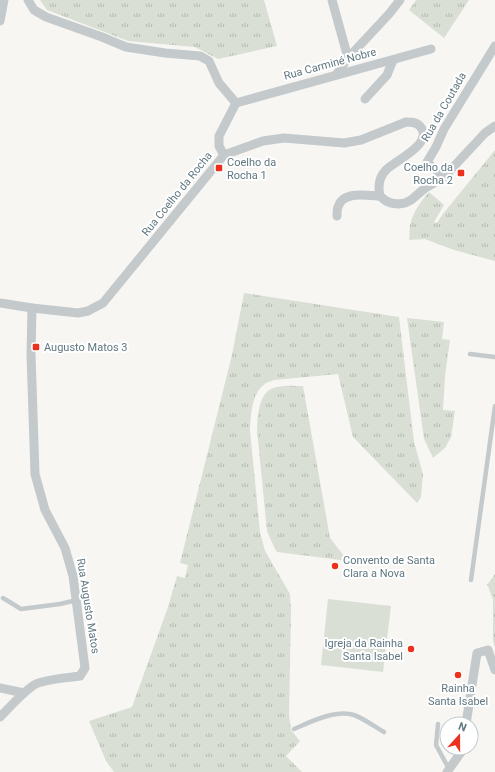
<svg xmlns="http://www.w3.org/2000/svg" width="495" height="772" font-family="Roboto,sans-serif">
  <style>
    .grass { fill: url(#grass-tufts) }
    .green { fill: #d9dfd4 }
    .lines { fill: none; stroke-linecap: round; stroke-linejoin: round }
    .service { stroke: #c4c9cb; stroke-width: 4.5 }
    .minor { stroke: #c4c9cb; stroke-width: 9 }
    .poi-dot { fill: #ed301d; stroke: #fff; stroke-width: 1.5 }
    .labels { text-anchor: middle; dominant-baseline: central; stroke-width: 4; stroke-linejoin: round; paint-order: stroke }
    .street-label { font-size: 11px; fill: #607780; stroke: #fff }
    .poi-label { font-size: 11px; fill: #607780; stroke: #fff; text-anchor: start }
  </style>
  <defs>
    <pattern id="grass-tufts" width="24" height="20" patternUnits="userSpaceOnUse"><rect width="24" height="20" fill="#d9dfd4"/><path d="M3 7l-1-3M5 7V3M7 7l1-3M15 17l-1-3M17 17v-4M19 17l1-3" fill="none" stroke="#b3bab1"/></pattern>
  </defs>
  <rect width="100%" height="100%" fill="#f7f6f3"/>
  <g class="grass">
    <polygon points="40,0 264,0 277,46 218,59 195,47 128,41 47,10"/>
    <polygon points="416,0 469,0 444,38 409,10"/>
    <path d="M495,150V261L454,250L425,239L409,240C410,235 409,230 410,225C413,212 421,201 429,192L444,205L434,222L437,223L442,215Z"/>
    <path d="M244,293L399,317L414,442L423,474L421,497L417,503L353,437L338,374L274,380C272,381 268,382 266,383C251,393 251,415 250,430L260,532L265,551L290,594L291,612L289,715L291,730L300,741L286,756L302,772H114L106,761L89,721L132,707L168,607L177,576L185,578L188,565L180,563L232,355Z"/>
    <polygon points="407,318 444,322 442,339 450,340 445,376 443,410 455,411 451,437 445,448 433,458 424,439"/>
    <path d="M303,386L330,538L348,561L277,552L274,547L267,531L257,430C258,415 258,390 277,387C285,385 295,386 303,386Z"/>
    <polygon points="495,574 495,647 493,641 493,600 488,586 487,585"/>
  </g>
  <polygon class="green" points="328,599 391,606 383,672 321,665"/>
  <g class="lines">
    <g class="service">
      <polyline points="470,354 495,357"/>
      <polyline points="471,580 495,406"/>
      <polyline points="3,598 21,609 60,604 77,600"/>
      <polyline points="438,724 436,745 449,769"/>
      <path d="M294,729C310,722 336,709 354,715C363,718 375,727 384,732"/>
    </g>
    <g class="minor">
      <polyline points="28,0 34,10 46,17 102,37 126,47 165,53 200,56 209,61 219,83 236,103"/>
      <polyline points="332,0 348,58"/>
      <polyline points="0,21 4,0"/>
      <polyline points="336,75 348,58 389,14 400,0"/>
      <polyline points="365,99 387,75 393,60"/>
      <polyline points="236,103 431,49"/>
      <polyline points="224,155 219,146 219,136 236,103"/>
      <polyline points="444,177 427,162 436,147 444,129 495,46"/>
      <path d="M337,216C337,213 337,209 338,207C343,190 367,196 380,196"/>
      <path d="M0,303L32,308L78,313L88,311L103,303L224,155L263,141L284,138L344,143L361,140L406,122C412,122 418,122 422,129C431,145 395,161 386,170C379,177 378,187 380,196L386,201L391,203L398,204L405,203L411,200L424,189L444,177L485,133L495,126"/>
      <polyline points="0,688 24,693"/>
      <path d="M0,717C9,708 23,692 34,685C44,679 67,678 80,676L85,668L73,576L65,548L45,510L35,474L31,354L32,308"/>
      <polyline points="466,724 477,653 488,650 495,670"/>
      <polyline points="447,772 462,751 463,748"/>
    </g>
  </g>
  <g class="poi-dot">
    <rect x="215" y="164" width="8" height="8" rx="2"/>
    <rect x="457" y="169" width="8" height="8" rx="2"/>
    <rect x="32" y="343" width="8" height="8" rx="2"/>
    <circle cx="335" cy="566" r="4"/>
    <circle cx="411" cy="649" r="4"/>
    <circle cx="458" cy="675" r="4"/>
  </g>
  <g class="labels">
    <g class="street-label">
      <text transform="translate(330 64) rotate(-15)">Rua Carminé Nobre</text>
      <text transform="translate(444 107) rotate(-60)">Rua da Coutada</text>
      <text transform="translate(177 194) rotate(-51)">Rua Coelho da Rocha</text>
      <text transform="translate(88 606) rotate(81)">Rua Augusto Matos</text>
    </g>
    <g class="poi-label">
      <text x="227" y="162">Coelho da<tspan x="227" dy="13">Rocha 1</tspan></text>
      <text x="453" y="167" text-anchor="end">Coelho da<tspan x="453" dy="13">Rocha 2</tspan></text>
      <text x="44" y="347">Augusto Matos 3</text>
      <text x="343" y="560">Convento de Santa<tspan x="343" dy="13">Clara a Nova</tspan></text>
      <text x="403" y="643" text-anchor="end">Igreja da Rainha<tspan x="403" dy="13">Santa Isabel</tspan></text>
      <text x="458" y="688" text-anchor="middle">Rainha<tspan x="458" dy="13">Santa Isabel</tspan></text>
    </g>
  </g>
  <g transform="translate(459 736) rotate(21)"><circle r="19" fill="#ffffff" stroke="#bfc9cc"/>
  <path d="M0-3L7 15L0 10L-7 15Z" fill="#ed301d"/>
  <text y="-6" font-size="11" font-weight="bold" text-anchor="middle" fill="#607780">N</text>
  </g>
</svg>
